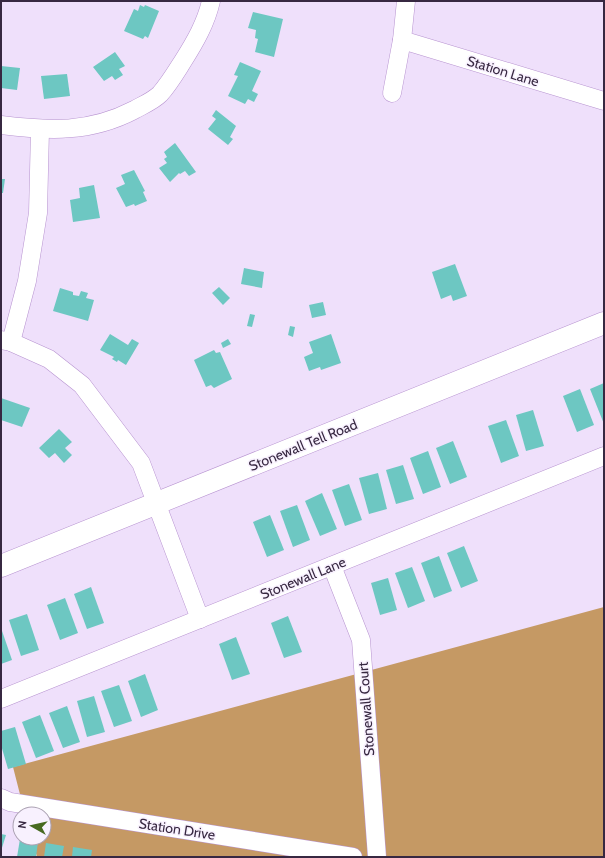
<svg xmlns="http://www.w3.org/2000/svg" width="605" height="858" font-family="Cabin,sans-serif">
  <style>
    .forest { fill: #c59964 }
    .building { fill: #6dc7c2 }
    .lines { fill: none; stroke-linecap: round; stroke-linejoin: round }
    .minor-casing { stroke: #b793d0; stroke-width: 19 }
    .tertiary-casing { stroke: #b793d0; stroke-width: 23 }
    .minor { stroke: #fff; stroke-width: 18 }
    .tertiary { stroke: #fff; stroke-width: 22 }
    .labels { text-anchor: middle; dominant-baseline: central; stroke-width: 3; stroke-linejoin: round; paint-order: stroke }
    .street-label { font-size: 14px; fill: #372841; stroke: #f8f1fe }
  </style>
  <rect width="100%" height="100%" fill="#efe0fb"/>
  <polygon class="forest" points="604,607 604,857 37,857 32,838 44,838 44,814 25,814 13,767"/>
  <g class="building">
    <polygon points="140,5 144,7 145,5 159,11 148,38 145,36 143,39 124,31 134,9 138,11"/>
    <polygon points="253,12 283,19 274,57 255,52 258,39 255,38 256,30 248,28"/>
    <polygon points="115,52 125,66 119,69 123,75 115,80 112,76 104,81 93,67"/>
    <polygon points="240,62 261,71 252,91 258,94 254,102 248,99 245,104 228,96 238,76 234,75"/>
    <polygon points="1,66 20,68 17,90 1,88"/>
    <polygon points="67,74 70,96 44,99 41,76"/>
    <polygon points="216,110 236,126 230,137 233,139 228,145 208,129 216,119 212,116"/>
    <polygon points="175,143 196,172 189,176 185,171 180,174 179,173 170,182 159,168 167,163 164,159 167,157 164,152"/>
    <polygon points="134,170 145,191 143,192 147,201 135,206 134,204 126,207 116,188 125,184 121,175"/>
    <polygon points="1,179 5,179 3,193 1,193"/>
    <polygon points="94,185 100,218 73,222 70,200 80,198 79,188"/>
    <polygon points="455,264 467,296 453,301 451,295 441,299 432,272"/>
    <polygon points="244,268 264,272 262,288 241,284"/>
    <polygon points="219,287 230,298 223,305 212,293"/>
    <polygon points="60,288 73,292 73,295 79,296 81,291 88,293 86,298 94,300 88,321 53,311"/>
    <polygon points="323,302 326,315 312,318 309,305"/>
    <polygon points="250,314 255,315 252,327 247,326"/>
    <polygon points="290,326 295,327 293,337 288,335"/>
    <polygon points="110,334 128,345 132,339 139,343 126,365 118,360 117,362 112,359 114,357 100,350"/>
    <polygon points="331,334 341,363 321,370 320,367 309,371 304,357 313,353 309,342"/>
    <polygon points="228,339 231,344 223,348 221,343"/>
    <polygon points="214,350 216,353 220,352 232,379 214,388 211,385 206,387 194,360"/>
    <polygon points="604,383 604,424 590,389"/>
    <polygon points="580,389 594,425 577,432 563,396"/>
    <polygon points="1,398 30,408 22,427 1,420"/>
    <polygon points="533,410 544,446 526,451 516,415"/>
    <polygon points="506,420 519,456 501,463 488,426"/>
    <polygon points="59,429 72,442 65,448 72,455 64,463 55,453 49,458 39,448"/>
    <polygon points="453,441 467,477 450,484 436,448"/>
    <polygon points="428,451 441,487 423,494 410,458"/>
    <polygon points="403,465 414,499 396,504 386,470"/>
    <polygon points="378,473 387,509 369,514 359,478"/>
    <polygon points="349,484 362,520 345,526 332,490"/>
    <polygon points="322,493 337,529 320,536 305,501"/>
    <polygon points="297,505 310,540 293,547 280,511"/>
    <polygon points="270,515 284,550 267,557 253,522"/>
    <polygon points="464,546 478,581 461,588 447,553"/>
    <polygon points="439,556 452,591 434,598 421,563"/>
    <polygon points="412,567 425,601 408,608 395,573"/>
    <polygon points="388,578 397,610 380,615 371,583"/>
    <polygon points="91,587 104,623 87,629 74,594"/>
    <polygon points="65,598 78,633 60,640 47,605"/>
    <polygon points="27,614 39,650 21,656 9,620"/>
    <polygon points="288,616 302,652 284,658 271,623"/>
    <polygon points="1,628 12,660 1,664"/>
    <polygon points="236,637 250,674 232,680 219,644"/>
    <polygon points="145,674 158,710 141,717 128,681"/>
    <polygon points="119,685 132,721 114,727 101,691"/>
    <polygon points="94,696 105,732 87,737 77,701"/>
    <polygon points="67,706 80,742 63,748 49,713"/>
    <polygon points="40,715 54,751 36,758 22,722"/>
    <polygon points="15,727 26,764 8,769 1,745 1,731"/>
    <polygon points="1,834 6,835 1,851"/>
    <polygon points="20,839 38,842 36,857 17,857"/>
    <polygon points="46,843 64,846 62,857 44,857"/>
    <polygon points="73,847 92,850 91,857 72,857"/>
  </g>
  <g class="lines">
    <g class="minor-casing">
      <g id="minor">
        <polyline points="406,1 402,40 604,101"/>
        <polyline points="392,93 402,40"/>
        <path d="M1,125C49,131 90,133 134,110C143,105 153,101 160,94C169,84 176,72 183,61C195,42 206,23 211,1"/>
        <polyline points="1,340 11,342 49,359 82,385 141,463 200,619"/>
        <polyline points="11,342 27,281 38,213 40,130"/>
        <polyline points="332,566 361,640 377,857"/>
        <polyline points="1,699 604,456"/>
        <polyline points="1,798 10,802 353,857"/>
      </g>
    </g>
    <g class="tertiary-casing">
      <polyline id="tertiary" points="1,566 604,323"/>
    </g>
    <use href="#minor" class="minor"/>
    <use href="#tertiary" class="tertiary"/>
  </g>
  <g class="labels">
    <g class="street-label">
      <text transform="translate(503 71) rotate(17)">Station Lane</text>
      <text transform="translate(303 445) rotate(-22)">Stonewall Tell Road</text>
      <text transform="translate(303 578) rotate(-22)">Stonewall Lane</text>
      <text transform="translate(366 709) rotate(-94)">Stonewall Court</text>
      <text transform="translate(177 829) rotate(9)">Station Drive</text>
    </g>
  </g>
  <rect width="605" height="858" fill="none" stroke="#372841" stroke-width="4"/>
  <g transform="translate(32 826) rotate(278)"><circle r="19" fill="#f8f1fe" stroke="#aba1b2"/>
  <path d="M0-3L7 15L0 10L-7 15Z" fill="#476920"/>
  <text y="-6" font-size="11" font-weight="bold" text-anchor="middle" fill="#372841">N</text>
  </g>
</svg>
